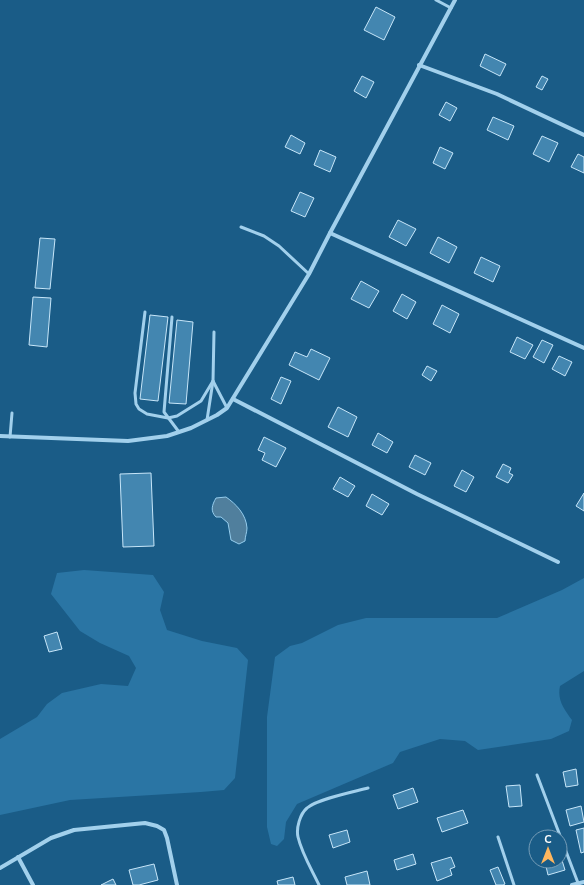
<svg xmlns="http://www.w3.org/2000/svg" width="584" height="885" font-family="Mulish,sans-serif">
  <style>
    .green { fill: #2a75a4 }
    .water { fill: #507f9d; stroke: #95cdee }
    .building { fill: #4386b0; stroke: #c7e6f9 }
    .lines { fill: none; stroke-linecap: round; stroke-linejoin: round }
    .lane { stroke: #a2d0ec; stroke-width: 3 }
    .street { stroke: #a2d0ec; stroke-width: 4 }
  </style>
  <rect width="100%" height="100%" fill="#1a5c87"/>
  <g class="green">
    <polygon points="84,570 153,575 164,592 160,610 167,630 202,641 237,648 248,660 235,778 224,790 201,792 70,800 0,815 0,739 37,717 47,704 62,693 101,684 128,686 136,668 129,656 100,643 80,631 51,594 57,573"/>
    <path d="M584,578V671L560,686C557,700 564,709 572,720L569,731L551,739L478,750L465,741L440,739L400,752L393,763L297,804L286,822L284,839L277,846L271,844L267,827V717L275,657L290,646L302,643L338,625L366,618H497L562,590Z"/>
  </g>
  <path class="water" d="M226,497C236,504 246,514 247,528C247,532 245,537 245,541L239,544L231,540L228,523L221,517H216C210,511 212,505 216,498Z"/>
  <g class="building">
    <polygon points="376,7 395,17 384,40 364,30"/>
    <polygon points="485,54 506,64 500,76 480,66"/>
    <polygon points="362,76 374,82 366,98 354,91"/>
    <polygon points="542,76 548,79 542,90 536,87"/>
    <polygon points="446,102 457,108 450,121 439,115"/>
    <polygon points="493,117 514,126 508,140 487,130"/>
    <polygon points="291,135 305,143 300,154 285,147"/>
    <polygon points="542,136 558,143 549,162 533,154"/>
    <polygon points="440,147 453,153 445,169 433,163"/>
    <polygon points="320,150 336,157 330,172 314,165"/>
    <polygon points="578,154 584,157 584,173 571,167"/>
    <polygon points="300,192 314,198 305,217 291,211"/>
    <polygon points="398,220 416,229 406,246 389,237"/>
    <polygon points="438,237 457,247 449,263 430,253"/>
    <polygon points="40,238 55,239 50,289 35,288"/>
    <polygon points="481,257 500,266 493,282 474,273"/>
    <polygon points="361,281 379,291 369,308 351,299"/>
    <polygon points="402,294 416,302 407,319 393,311"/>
    <polygon points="33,297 51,298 47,347 29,345"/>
    <polygon points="442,305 459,314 450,333 433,324"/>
    <polygon points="150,315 168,317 158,401 140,399"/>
    <polygon points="177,320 193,322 186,404 169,403"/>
    <polygon points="517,337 533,345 525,359 510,352"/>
    <polygon points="542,340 553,345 544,363 533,357"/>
    <polygon points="311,349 330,358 319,380 289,365 295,352 307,357"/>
    <polygon points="559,356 572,362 565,376 552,369"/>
    <polygon points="427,366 437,371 431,381 422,375"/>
    <polygon points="281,377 291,381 281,404 271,399"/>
    <polygon points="338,407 357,417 348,437 328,427"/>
    <polygon points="378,433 393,442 387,453 372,445"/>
    <polygon points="264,437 286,448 276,467 262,460 265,453 258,450"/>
    <polygon points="415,455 431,463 425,475 409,467"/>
    <polygon points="503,464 511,468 509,473 513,475 508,483 496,477"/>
    <polygon points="462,470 474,477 466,492 454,486"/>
    <polygon points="151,473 154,546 123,547 120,474"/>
    <polygon points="340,477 355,486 348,497 333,489"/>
    <polygon points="584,493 584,511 576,506"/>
    <polygon points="372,494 389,504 382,515 366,506"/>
    <polygon points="57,632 62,649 49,652 44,636"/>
    <polygon points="576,769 578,785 566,787 563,772"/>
    <polygon points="520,785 522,806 509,807 506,786"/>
    <polygon points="413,788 418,802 398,809 393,795"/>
    <polygon points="581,806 584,822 570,826 566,810"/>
    <polygon points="463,810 468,823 442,832 437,818"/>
    <polygon points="584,828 584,852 581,853 576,830"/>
    <polygon points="347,830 350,842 333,848 329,835"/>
    <polygon points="413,854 416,864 397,870 394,860"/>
    <polygon points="451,857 455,867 450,869 452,875 437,881 431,863"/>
    <polygon points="561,857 565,870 548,875 545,862 560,861 560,858"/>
    <polygon points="154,864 158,880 139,885 133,885 129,870"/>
    <polygon points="498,867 505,884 503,885 496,885 490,870"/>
    <polygon points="367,871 370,885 347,885 345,877"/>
    <polygon points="293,877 295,885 278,885 277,881"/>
    <polygon points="113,879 116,885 101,885"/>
  </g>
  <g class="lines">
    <g class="lane">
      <polyline points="436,0 451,8"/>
      <polyline points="241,227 264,236 279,246 309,274"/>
      <polyline points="145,312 135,393 136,404 139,409 147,414 168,418 177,416 201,401 213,381"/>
      <polyline points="172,317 164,412 179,432"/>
      <polyline points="213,381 227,408"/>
      <polyline points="207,420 213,381 214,332"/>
      <polyline points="10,437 12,413"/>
      <polyline points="537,775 578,883"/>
      <polyline points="498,837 514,885"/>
      <path d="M319,885C312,870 302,854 298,837C296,828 300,814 307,808C317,799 353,792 368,788"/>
    </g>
    <g class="street">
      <polyline points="419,65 497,94 584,135"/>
      <polyline points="330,233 584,348"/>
      <polyline points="233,399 417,494 558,562"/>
      <polyline points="0,436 128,441 167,436 191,428 217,415 227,408 309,274 330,233 455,0"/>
      <polyline points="18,857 33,885"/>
      <polyline points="0,868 51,838 74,830 145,823 157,826 164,830 167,838 177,885"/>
      <polyline points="572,885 584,882"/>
    </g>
  </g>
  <g transform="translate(548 849)"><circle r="19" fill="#1a5c87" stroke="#769db7"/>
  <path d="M0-3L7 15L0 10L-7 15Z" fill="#feb65e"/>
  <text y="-6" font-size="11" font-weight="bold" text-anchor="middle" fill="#ffffff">С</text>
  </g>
</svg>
